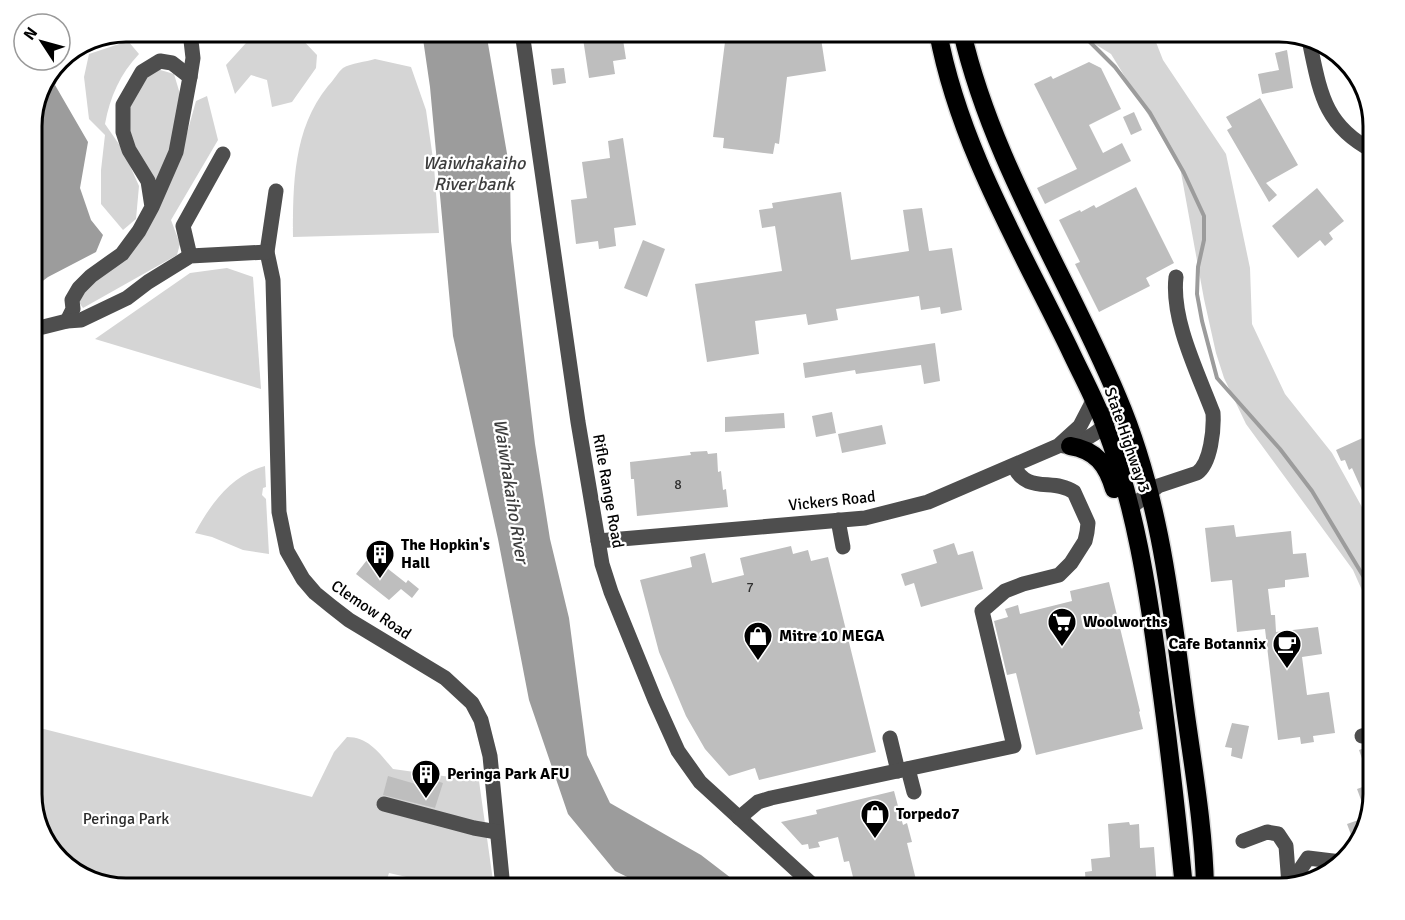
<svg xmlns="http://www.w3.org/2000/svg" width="1405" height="920" font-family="Signika,sans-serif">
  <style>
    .green { fill: #d5d5d5 }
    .water { fill: #9c9c9c }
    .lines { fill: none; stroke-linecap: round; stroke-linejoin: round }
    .stream { stroke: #9c9c9c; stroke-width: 4 }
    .building { fill: #bebebe }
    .highway-casing { stroke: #dbdbdb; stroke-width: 21 }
    .minor { stroke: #4e4e4e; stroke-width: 15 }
    .highway { stroke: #000; stroke-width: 18 }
    .labels { text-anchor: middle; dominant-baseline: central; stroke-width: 4.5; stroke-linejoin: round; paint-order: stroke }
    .number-label { font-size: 14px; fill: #303030 }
    .street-label { font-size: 16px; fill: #000; stroke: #fff }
    .poi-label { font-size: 16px; font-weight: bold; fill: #000; stroke: #fff; text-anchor: start }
    .park-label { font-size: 16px; fill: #2c2c2c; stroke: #fff }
    .water-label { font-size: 18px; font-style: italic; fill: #3d3d3d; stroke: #fff }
    .rim { fill: none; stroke: #000; stroke-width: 3 }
  </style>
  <rect width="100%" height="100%" fill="#fff"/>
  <g class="green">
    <polygon points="256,32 295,32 317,55 316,68 292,102 272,107 267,80 251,75 235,94 226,65"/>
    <polygon points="1066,32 1152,32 1163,60 1226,154 1250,268 1252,324 1285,394 1332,453 1373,527 1373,615 1353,570 1246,424 1224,378 1216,353 1204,299 1180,167 1111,54 1095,44"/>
    <path d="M128,41L139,54C120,74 110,97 105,124L123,150L139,186L136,219L123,230L101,204V170L105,135L89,119L84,77L89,54Z"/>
    <path d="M375,59L411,67L426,110L434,166L439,233L293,237C293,185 293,129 328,86C333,81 338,72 343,68C351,63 366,62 375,59Z"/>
    <path d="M157,69L174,74L180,94L169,158L156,182C138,150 112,120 139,84C144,78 151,73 157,69Z"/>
    <polygon points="207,96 218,140 171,220 180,244 177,255 83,308 78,301 86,287 109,272 182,151 196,101"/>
    <polygon points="227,268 253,277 261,389 95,339 190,273"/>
    <path d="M265,466L266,487L263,488L262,495L266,499L269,554L243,550L212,537L195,533C211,503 232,475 265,466Z"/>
    <path d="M32,726L312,797L334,752L347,737C369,737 380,754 393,769L479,781L494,888H455L389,873L384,888H126L74,873L44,842L32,800Z"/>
  </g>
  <g class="water">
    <polygon points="422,32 486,32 510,171 511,241 535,444 550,539 569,618 587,755 610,803 701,855 744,888 650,888 615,871 568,814 529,700 498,539 453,336 430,87"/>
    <polygon points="71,54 55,85 88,142 80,188 91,220 103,235 96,252 48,277 32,289 32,120 59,60"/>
  </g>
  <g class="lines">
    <g class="stream">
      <polyline points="403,32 427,39"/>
      <polyline points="1075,32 1085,37 1115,67 1150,113 1184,173 1204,216 1204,240 1198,267 1197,294 1202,321 1217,378 1280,449 1312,491 1365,579 1373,600"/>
    </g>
  </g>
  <g class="building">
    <polygon points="582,32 608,32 609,35 622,33 626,59 613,61 615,74 589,78"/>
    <polygon points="728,32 820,32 826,71 787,77 779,144 775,143 773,154 723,148 724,138 713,137 726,34 728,34"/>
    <polygon points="1287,50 1293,88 1262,94 1258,74 1279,70 1275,53"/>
    <polygon points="1089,62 1101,68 1121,109 1089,125 1103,153 1122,143 1131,161 1045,204 1037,188 1077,169 1034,84 1051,76 1053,79"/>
    <polygon points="564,68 566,83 553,85 551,69"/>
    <polygon points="1260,98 1298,165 1266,183 1277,195 1269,202 1227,130 1232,127 1226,117"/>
    <polygon points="1134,112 1142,130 1131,135 1123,117"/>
    <polygon points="623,138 636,225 614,228 616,246 599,249 598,241 576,244 571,200 587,198 582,162 610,158 608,141"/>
    <polygon points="1136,187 1174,263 1146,278 1150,286 1099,312 1075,264 1080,262 1059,220 1080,210 1081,212 1094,205 1096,208"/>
    <polygon points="1317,188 1344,221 1329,233 1333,239 1325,246 1320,240 1298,258 1272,226"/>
    <polygon points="841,192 851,260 909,251 903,210 922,208 929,251 952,248 962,310 941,314 940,307 921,310 919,296 836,309 838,320 808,325 806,314 755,321 759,354 707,362 695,284 782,271 775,226 762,228 759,210 773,208 772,203"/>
    <polygon points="643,240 665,249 647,297 624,288"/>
    <polygon points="935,343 940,381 924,384 921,365 856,374 855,370 805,378 803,363"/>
    <polygon points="832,412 836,433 816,437 812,416"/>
    <polygon points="784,413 785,428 725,432 725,417"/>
    <polygon points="882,425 886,444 842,453 838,434"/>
    <polygon points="1367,436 1373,457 1373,493 1365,497 1352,468 1349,470 1345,460 1341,461 1336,450"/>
    <polygon points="707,451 708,454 717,453 718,472 721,471 723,490 726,489 728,507 637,516 634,479 631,479 630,462 691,455 690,452"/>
    <polygon points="1234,525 1236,537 1291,531 1293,554 1306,553 1309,577 1285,580 1285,587 1268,589 1271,615 1275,615 1276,632 1318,627 1322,654 1302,657 1307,695 1329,692 1335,733 1313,736 1314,742 1301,744 1300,737 1278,740 1265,629 1237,632 1232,580 1211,582 1205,528"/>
    <polygon points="954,543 958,555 973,551 983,589 921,607 914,583 905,586 901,574 937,563 933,550"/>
    <polygon points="791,546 793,554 808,550 811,561 828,557 876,752 759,780 755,768 729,776 705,749 686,716 659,652 640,580 692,567 690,557 705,553 712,583 744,575 740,558"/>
    <polygon points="367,560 374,566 378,561 406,583 408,580 419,589 412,598 401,589 389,600 356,574"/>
    <polygon points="1109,582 1140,711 1139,712 1143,729 1036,755 1016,673 1007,675 994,621 1008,617 1005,609 1018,605 1020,614 1072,601 1070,591"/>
    <polygon points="1232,723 1249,726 1242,759 1231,756 1232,748 1225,747"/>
    <polygon points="1373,745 1373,795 1367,816 1357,789 1371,784 1359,750"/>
    <polygon points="388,776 419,785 421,776 443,783 435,808 383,795"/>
    <polygon points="894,791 903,825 907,823 912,842 907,843 918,888 872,888 870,878 854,881 849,861 844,862 838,837 818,842 820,847 809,849 808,844 802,845 781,822 817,814 816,810"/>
    <polygon points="1367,817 1358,846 1356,848 1347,824"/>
    <polygon points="1129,822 1130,825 1139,824 1140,848 1154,847 1157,888 1086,888 1085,872 1092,871 1091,859 1110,857 1108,824"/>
  </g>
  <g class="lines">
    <g class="highway-casing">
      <g id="highway">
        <path d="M938,32C959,145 1019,245 1069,348C1081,374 1095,399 1105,426C1135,505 1148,589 1159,673C1169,745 1177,816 1184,888"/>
        <path d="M962,32C992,162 1067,276 1118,398C1160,497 1171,603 1185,708C1193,767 1204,828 1205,888"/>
        <path d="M1070,446C1096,450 1107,465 1114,489"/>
      </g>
    </g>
    <g class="minor">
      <polyline points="190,32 193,58 190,77"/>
      <polyline points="522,32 578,422 602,564 611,592 655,700 678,751 700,782 816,888"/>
      <path d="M1309,40C1320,91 1323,125 1373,151"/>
      <polyline points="276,191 267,252 273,280 279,512 287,551 303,579 315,593 331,606 349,620 445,678 472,703 481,720 490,756 503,888"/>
      <polyline points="190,256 183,226 223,154"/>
      <polyline points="67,321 73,309 72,300 79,288 91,276 122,254 139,231 152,207 148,181 129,150 123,132 123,105 142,72 160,61 172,63 190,77 176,152 152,207"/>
      <polyline points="32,326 43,327 67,321 81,320 127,298 148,282 190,256 267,252"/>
      <path d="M1064,446C1071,445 1077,442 1083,440C1105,430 1108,420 1120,401"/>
      <path d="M1130,508L1158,486L1197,473C1211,463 1214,429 1213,413C1198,373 1171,320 1176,277"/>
      <polyline points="838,520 843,547"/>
      <polyline points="598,541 865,518 928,502 1058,446 1080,426 1094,399"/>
      <polyline points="1362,736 1373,733"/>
      <polyline points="890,738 898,771"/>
      <polyline points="908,769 914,792"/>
      <polyline points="384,804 474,828 497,832"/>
      <path d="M739,818L758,802L771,798L1014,746L982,611L1005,591L1023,584L1059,575L1071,563L1085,541L1087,532L1088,523L1074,492C1054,478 1026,494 1014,466"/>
      <polyline points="1243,841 1267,832 1278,834 1286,846 1289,885"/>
      <polyline points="1289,886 1308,858 1341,862"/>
    </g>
    <use href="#highway" class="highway"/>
  </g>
  <defs>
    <g id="building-pin" transform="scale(1.5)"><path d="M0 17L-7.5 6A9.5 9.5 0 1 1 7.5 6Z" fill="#000" stroke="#fff"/><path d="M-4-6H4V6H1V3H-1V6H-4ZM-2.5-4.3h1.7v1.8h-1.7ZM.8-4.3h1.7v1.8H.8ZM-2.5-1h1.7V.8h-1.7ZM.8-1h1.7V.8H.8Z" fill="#fff"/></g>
    <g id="supermarket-pin" transform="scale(1.5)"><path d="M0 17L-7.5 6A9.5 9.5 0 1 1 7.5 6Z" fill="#000" stroke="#fff"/><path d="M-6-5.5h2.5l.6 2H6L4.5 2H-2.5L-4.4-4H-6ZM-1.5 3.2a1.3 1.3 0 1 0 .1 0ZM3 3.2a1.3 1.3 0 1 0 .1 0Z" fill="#fff"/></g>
    <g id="shop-pin" transform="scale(1.5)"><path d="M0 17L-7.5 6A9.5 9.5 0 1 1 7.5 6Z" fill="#000" stroke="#fff"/><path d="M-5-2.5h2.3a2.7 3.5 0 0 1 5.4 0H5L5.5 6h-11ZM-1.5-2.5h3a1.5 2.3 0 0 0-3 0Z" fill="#fff"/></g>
    <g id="cafe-pin" transform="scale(1.5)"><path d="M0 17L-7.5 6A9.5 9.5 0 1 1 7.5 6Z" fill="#000" stroke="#fff"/><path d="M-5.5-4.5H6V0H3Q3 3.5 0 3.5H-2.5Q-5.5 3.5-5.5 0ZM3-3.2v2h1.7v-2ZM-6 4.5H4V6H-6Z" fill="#fff"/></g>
  </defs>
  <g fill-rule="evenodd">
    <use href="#building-pin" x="380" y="554"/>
    <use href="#supermarket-pin" x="1062" y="622"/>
    <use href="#shop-pin" x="758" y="636"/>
    <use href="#cafe-pin" x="1287" y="644"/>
    <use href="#building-pin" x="426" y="774"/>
    <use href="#shop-pin" x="875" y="814"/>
  </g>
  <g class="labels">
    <g class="number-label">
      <text x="678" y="484">8</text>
      <text x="750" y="587">7</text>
    </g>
    <g class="street-label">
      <text transform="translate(1127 440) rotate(71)">State Highway 3</text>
      <text transform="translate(608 491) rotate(80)">Rifle Range Road</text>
      <text transform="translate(832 501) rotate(-6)">Vickers Road</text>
      <text transform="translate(371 610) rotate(34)">Clemow Road</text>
    </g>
    <g class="poi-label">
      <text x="401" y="545">The Hopkin's<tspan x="401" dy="18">Hall</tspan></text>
      <text x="1083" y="622">Woolworths</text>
      <text x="779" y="636">Mitre 10 MEGA</text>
      <text x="1266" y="644" text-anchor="end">Cafe Botannix</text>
      <text x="447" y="774">Peringa Park AFU</text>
      <text x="896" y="814">Torpedo7</text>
    </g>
    <g class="park-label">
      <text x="126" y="819">Peringa Park</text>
    </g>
    <g class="water-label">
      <text x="474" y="163">Waiwhakaiho<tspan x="474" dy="21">River bank</tspan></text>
      <text transform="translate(511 491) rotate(81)">Waiwhakaiho River</text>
    </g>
  </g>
  <path d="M0 0H1405V920H0ZM126 42H1279A84 84 0 0 1 1363 126V794A84 84 0 0 1 1279 878H126A84 84 0 0 1 42 794V126A84 84 0 0 1 126 42Z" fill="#fff" fill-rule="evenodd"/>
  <path class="rim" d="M126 42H1279A84 84 0 0 1 1363 126V794A84 84 0 0 1 1279 878H126A84 84 0 0 1 42 794V126A84 84 0 0 1 126 42Z"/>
  <g transform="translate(42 42) rotate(306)"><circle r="28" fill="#ffffff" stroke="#999999" stroke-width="1.5"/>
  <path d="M0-4.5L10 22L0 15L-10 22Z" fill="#000000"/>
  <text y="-9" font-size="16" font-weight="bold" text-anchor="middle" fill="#000000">N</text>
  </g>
</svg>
